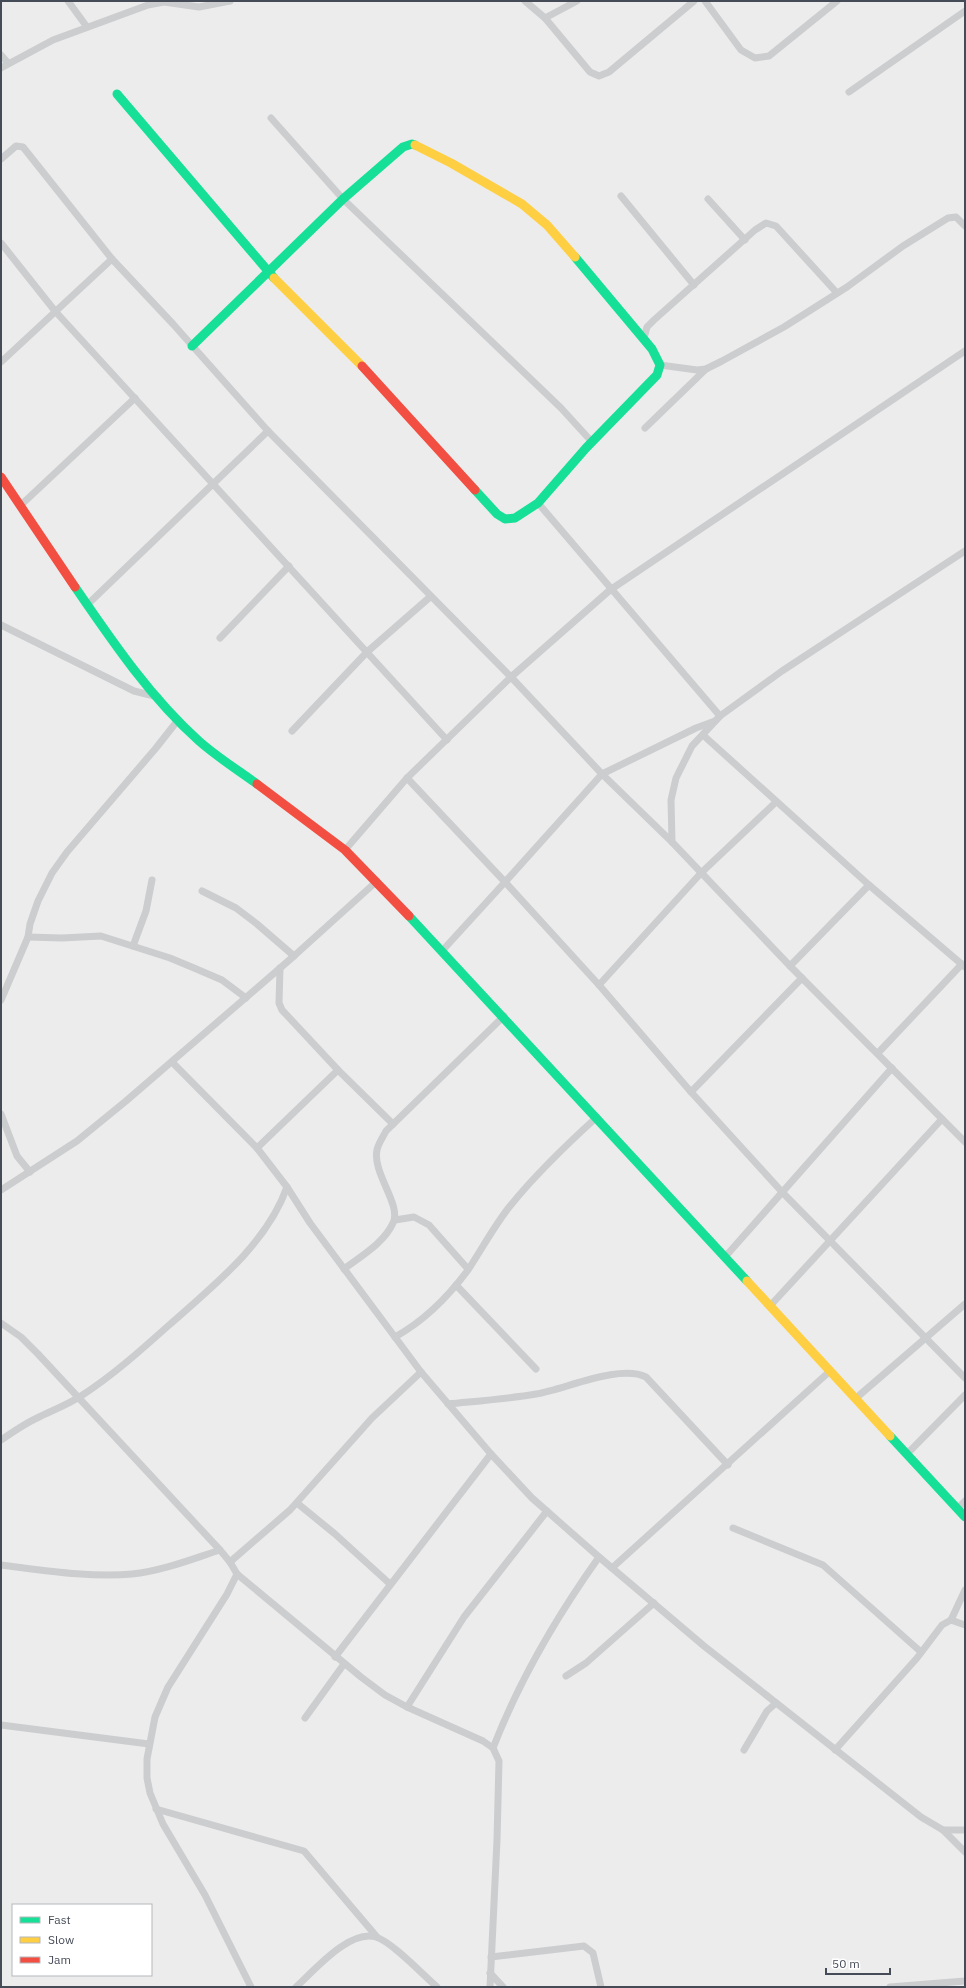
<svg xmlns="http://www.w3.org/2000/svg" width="966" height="1988" font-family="'IBM Plex Sans',sans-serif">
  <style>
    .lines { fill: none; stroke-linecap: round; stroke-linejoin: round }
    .street { stroke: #cbcdcf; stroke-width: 7 }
    .fast { stroke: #16e098; stroke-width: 9 }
    .slow { stroke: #ffcf43; stroke-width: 9 }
    .jam { stroke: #f24e42; stroke-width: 9 }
  </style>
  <rect width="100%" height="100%" fill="#edecec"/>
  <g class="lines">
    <g class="street">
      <polyline points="68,1 87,27"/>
      <polyline points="525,1 545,18 577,1"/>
      <polyline points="705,1 741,50 755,58 769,56 837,1"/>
      <polyline points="545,18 590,72 599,76 609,72 694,1"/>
      <polyline points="1,55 8,63"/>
      <polyline points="1,68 53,40 148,5 164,2 199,7 230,1"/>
      <polyline points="849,92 965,11"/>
      <polyline points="271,118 343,199 561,408 592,442"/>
      <polyline points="1,159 16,146 23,147 112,259 173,324 268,431 511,677 602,774 505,882 599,985 691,1092"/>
      <polyline points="621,196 694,285"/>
      <polyline points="708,199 745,240"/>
      <polyline points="1,243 55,311 447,740"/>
      <polyline points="644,338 647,327 654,320 755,230 766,223 776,226 837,293"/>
      <polyline points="1,362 112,259"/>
      <polyline points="660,365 697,370 706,369 722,361 784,327 847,287 903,246 948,218 956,217 965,226"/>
      <polyline points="645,428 706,369"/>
      <polyline points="538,503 720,716"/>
      <polyline points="21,505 135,398"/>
      <polyline points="965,551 782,671 720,716 692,746 676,778 671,800 672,842 790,966 965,1142"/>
      <polyline points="87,605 268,431"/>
      <polyline points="1,625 134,691 158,697"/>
      <polyline points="220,638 289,566"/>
      <polyline points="292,731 367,652 430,597"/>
      <polyline points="703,735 869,885 965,967"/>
      <polyline points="407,778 505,882 442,951"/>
      <polyline points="672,842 602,774 696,728 715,721"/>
      <polyline points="345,850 407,778 511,677 610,590 965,351"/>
      <polyline points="202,891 236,908 257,924 294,956"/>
      <polyline points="28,937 62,938 101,936 170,958 194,968 222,980 246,998"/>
      <polyline points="133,946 146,911 152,880"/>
      <polyline points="790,966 869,885"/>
      <polyline points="280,968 279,1003 282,1010 338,1070 393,1124"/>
      <polyline points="802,978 691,1092 783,1193 965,1378"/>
      <polyline points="599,985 701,873 776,802"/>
      <polyline points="1,1000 28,937 30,924 38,901 52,873 67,852 156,748 178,720"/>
      <polyline points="878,1053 962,964"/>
      <polyline points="172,1062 257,1148 287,1187 310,1223 421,1372 491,1454 532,1498 599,1557 704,1646 921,1817 943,1830 965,1830"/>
      <polyline points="1,1114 17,1156 30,1172"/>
      <polyline points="257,1148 338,1070"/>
      <polyline points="1,1190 77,1141 126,1101 294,956 377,881"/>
      <polyline points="395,1220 414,1217 429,1225 468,1269"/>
      <polyline points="725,1257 892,1068"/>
      <path d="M344,1269C361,1256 384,1243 393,1223C402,1205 372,1173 377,1150C378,1144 383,1137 386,1131L504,1016"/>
      <polyline points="456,1285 536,1369"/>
      <polyline points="770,1306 942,1119"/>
      <polyline points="1,1323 21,1337 38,1354 220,1550 230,1562 237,1574 361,1677 385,1695 407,1707 483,1741 493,1748 499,1761 497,1840 490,1987"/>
      <path d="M395,1337C424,1321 448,1297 468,1270C482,1249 494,1226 510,1206C536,1174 566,1145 597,1117"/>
      <polyline points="855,1399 965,1304"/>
      <path d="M448,1404C478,1401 507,1399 536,1394C566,1389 619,1364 646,1377L728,1465"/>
      <path d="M1,1440C13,1432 24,1424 37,1418C51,1411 67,1405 81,1396C112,1376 140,1351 168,1326C212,1287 267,1244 287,1187"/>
      <polyline points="907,1454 965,1395"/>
      <polyline points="297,1503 335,1534 390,1584"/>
      <polyline points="957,1509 965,1501"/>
      <polyline points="733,1528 823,1565 921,1652"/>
      <polyline points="230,1562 290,1510 372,1418 421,1372"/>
      <path d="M1,1565C42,1570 91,1578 132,1574C162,1571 192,1559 220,1550"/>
      <polyline points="612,1568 830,1371"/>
      <polyline points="237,1574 227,1594 168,1687 155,1717 147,1759 147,1778 150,1793 163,1824 205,1895 251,1987"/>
      <polyline points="951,1620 965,1590"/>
      <polyline points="335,1657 491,1454"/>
      <polyline points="566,1676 586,1663 654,1603"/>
      <polyline points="407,1707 464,1617 547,1511"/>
      <polyline points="305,1718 344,1664"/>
      <polyline points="1,1725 149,1744"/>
      <path d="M493,1748C519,1681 557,1616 599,1557"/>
      <polyline points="744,1750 767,1711 776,1703"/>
      <polyline points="835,1750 917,1658 942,1625 951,1620 965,1625"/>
      <polyline points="156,1809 304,1851 377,1937"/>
      <polyline points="943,1830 965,1852"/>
      <polyline points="491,1957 584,1946 593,1953 601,1987"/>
      <polyline points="490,1973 503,1987"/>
      <path d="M296,1987C314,1971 349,1929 376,1937C392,1942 423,1975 437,1987"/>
      <polyline points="890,1987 965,1981"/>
    </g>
    <g class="fast">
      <polyline points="117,94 274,278"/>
      <polyline points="192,346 343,199 403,147 412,144 415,145"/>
      <polyline points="475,490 497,514 505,519 515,518 538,503 586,448 657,375 660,365 652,349 575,257"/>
      <path d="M75,587C112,641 150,697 199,741C217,757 238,770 257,784"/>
      <polyline points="409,916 747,1281"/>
      <polyline points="890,1436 965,1517"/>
    </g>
    <g class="slow">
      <polyline points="415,145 451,163 522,204 547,225 575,257"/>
      <polyline points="274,278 362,366"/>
      <polyline points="747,1281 890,1436"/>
    </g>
    <g class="jam">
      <polyline points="362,366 475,490"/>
      <polyline points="1,477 75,587"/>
      <polyline points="257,784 345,850 409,916"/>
    </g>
  </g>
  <rect width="966" height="1988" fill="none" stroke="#454b57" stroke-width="4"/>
  <rect x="12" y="1904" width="140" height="72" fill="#ffffff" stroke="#b5b7bc"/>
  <rect x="20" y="1917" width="20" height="6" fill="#16e098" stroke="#b5b7bc"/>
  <text x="48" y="1924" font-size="12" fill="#454b57">Fast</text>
  <rect x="20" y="1937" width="20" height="6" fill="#ffcf43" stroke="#b5b7bc"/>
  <text x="48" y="1944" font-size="12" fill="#454b57">Slow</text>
  <rect x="20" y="1957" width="20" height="6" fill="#f24e42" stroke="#b5b7bc"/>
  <text x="48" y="1964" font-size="12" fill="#454b57">Jam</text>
  <path d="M826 1968v6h64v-6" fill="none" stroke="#454b57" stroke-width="2"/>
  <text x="832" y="1968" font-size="12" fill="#454b57" stroke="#ffffff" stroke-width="3" paint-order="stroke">50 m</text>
</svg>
